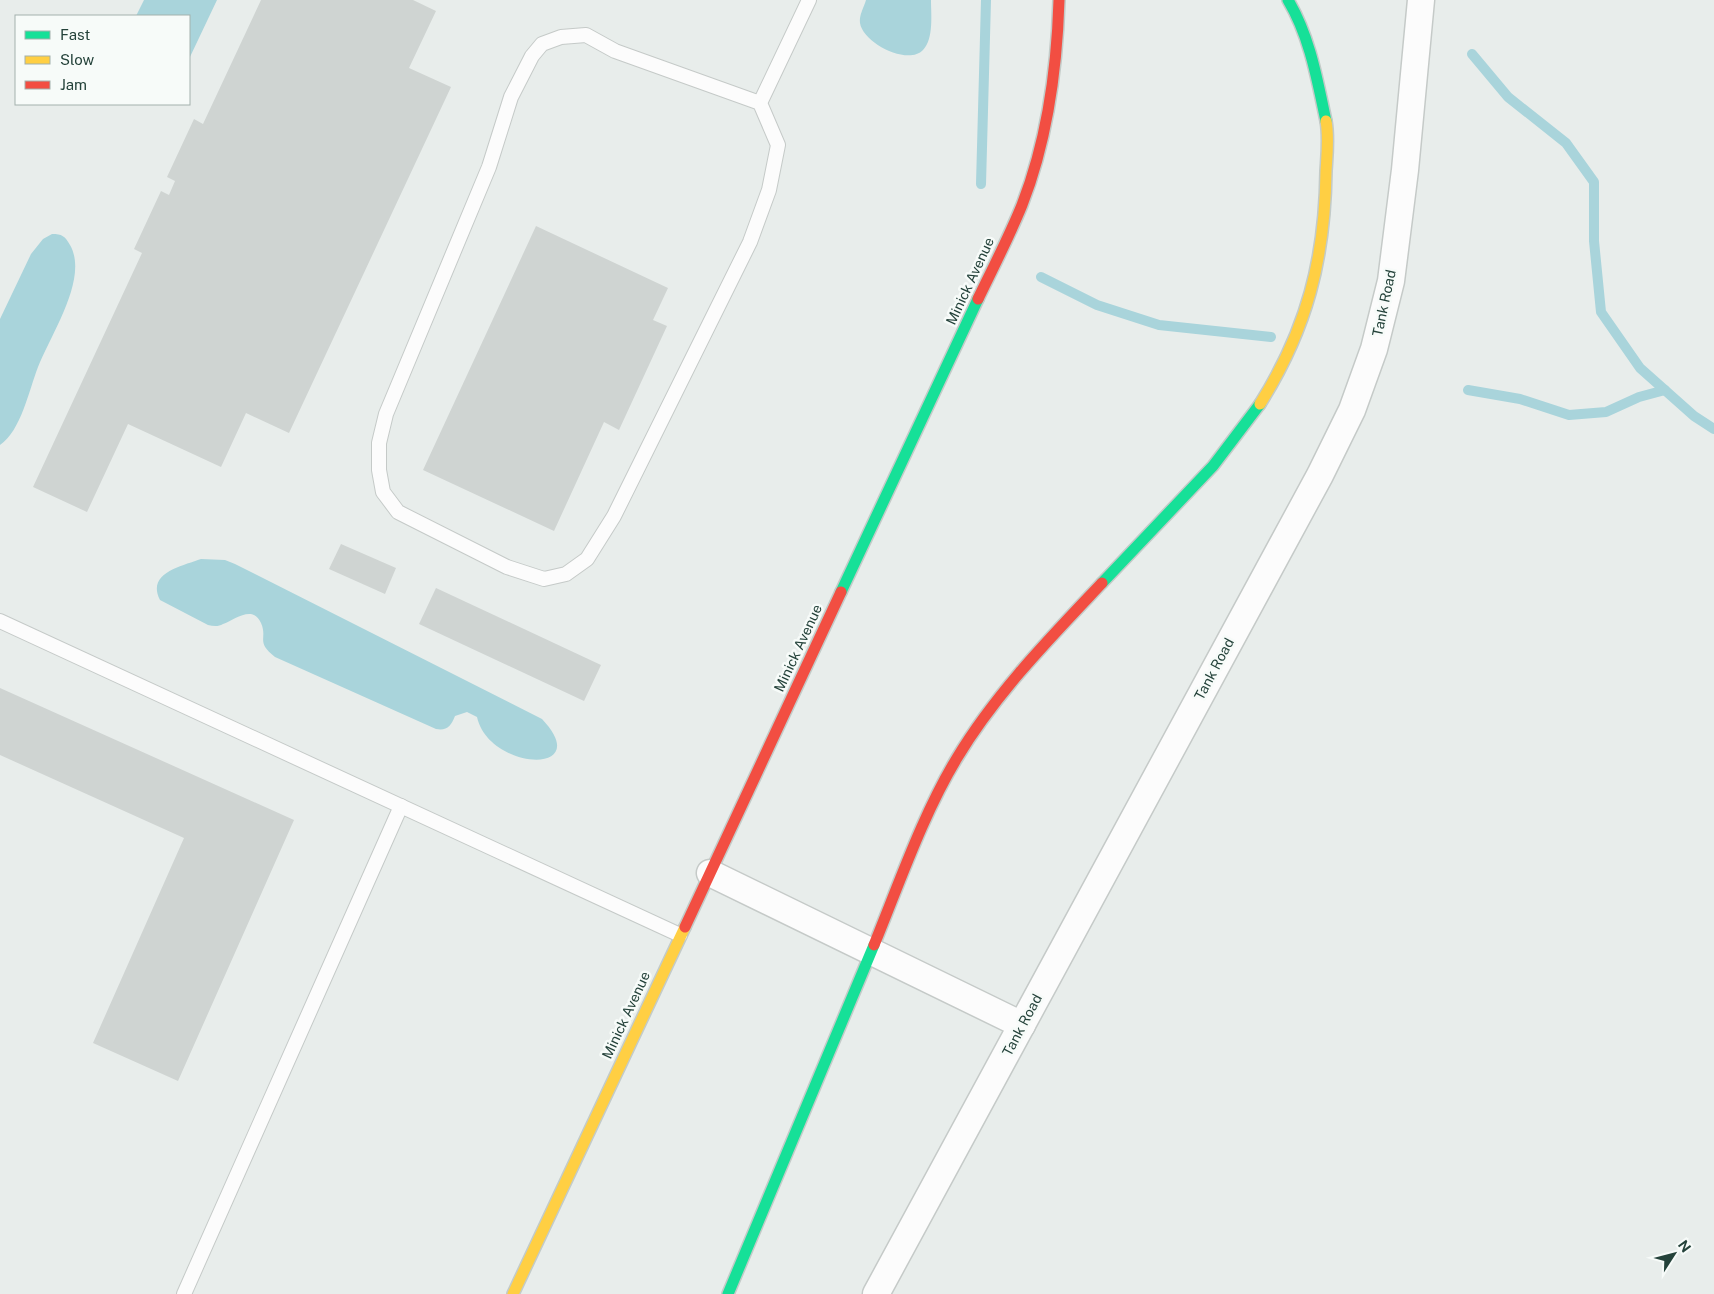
<svg xmlns="http://www.w3.org/2000/svg" width="1714" height="1294" font-family="'Public Sans',sans-serif">
  <style>
    .water { fill: #a9d4db }
    .lines { fill: none; stroke-linecap: round; stroke-linejoin: round }
    .stream { stroke: #a9d4db; stroke-width: 10 }
    .building { fill: #cfd4d2 }
    .lane-casing { stroke: #c5cac8; stroke-width: 16 }
    .street-casing { stroke: #c5cac8; stroke-width: 29 }
    .fast-casing { stroke: #c3cbc8; stroke-width: 14 }
    .slow-casing { stroke: #c3cbc8; stroke-width: 14 }
    .jam-casing { stroke: #c3cbc8; stroke-width: 14 }
    .lane { stroke: #fcfcfc; stroke-width: 14 }
    .street { stroke: #fcfcfc; stroke-width: 26 }
    .fast { stroke: #16e098; stroke-width: 11 }
    .slow { stroke: #ffcf43; stroke-width: 11 }
    .jam { stroke: #f24e42; stroke-width: 11 }
    .labels { text-anchor: middle; dominant-baseline: central; stroke-width: 5; stroke-linejoin: round; paint-order: stroke }
    .street-label { font-size: 14px; fill: #24423a; stroke: #f7fbf9 }
  </style>
  <rect width="100%" height="100%" fill="#e8edeb"/>
  <g class="water">
    <polygon points="144,0 217,0 189,59 189,16 136,16"/>
    <path d="M866,0H931C931,14 934,39 923,50C908,66 863,43 860,23C859,15 864,7 866,0Z"/>
    <path d="M52,234C62,234 65,236 70,245C89,278 51,334 38,367C29,390 21,431 0,445V319L31,254L43,239Z"/>
    <path d="M201,559L225,560L235,564L542,719C596,776 489,771 477,717L467,712L455,716C451,726 447,731 436,729L275,657C255,641 268,639 261,623C253,604 234,620 223,624C218,627 213,626 208,625L160,600C146,573 182,566 201,559Z"/>
  </g>
  <g class="lines">
    <g class="stream">
      <polyline points="1472,54 1508,97 1566,143 1594,182 1594,241 1601,312 1640,368 1694,416 1714,429"/>
      <polyline points="981,184 986,0"/>
      <polyline points="1041,277 1097,305 1159,325 1271,337"/>
      <polyline points="1468,390 1520,399 1569,415 1606,412 1639,397 1665,390"/>
    </g>
  </g>
  <g class="building">
    <polygon points="261,0 413,0 436,11 409,68 451,87 289,433 246,413 221,467 128,424 87,512 33,487 142,253 134,249 161,191 169,195 175,181 167,177 194,119 203,124"/>
    <polygon points="536,226 668,288 653,320 667,326 619,430 604,422 554,531 423,470"/>
    <polygon points="341,544 396,568 385,594 329,569"/>
    <polygon points="436,588 601,665 584,701 419,624"/>
    <polygon points="0,688 294,820 178,1081 93,1043 184,838 0,755"/>
  </g>
  <g class="lines">
    <g class="lane-casing">
      <g id="lane">
        <polyline points="760,103 615,51 586,35 561,37 542,44 532,56 511,97 489,167 386,414 379,443 379,470 383,492 398,512 507,567 544,579 566,574 587,559 614,516 750,242 769,190 778,145 760,103 809,0"/>
        <polyline points="0,621 680,935"/>
        <polyline points="184,1294 401,806"/>
      </g>
    </g>
    <g class="street-casing">
      <g id="street">
        <polyline points="710,873 1022,1025"/>
        <polyline points="876,1294 1320,475 1352,410 1374,349 1391,281 1405,170 1421,0"/>
      </g>
    </g>
    <g class="fast-casing">
      <g id="fast">
        <path d="M1288,0C1310,37 1317,79 1326,121"/>
        <polyline points="1102,583 1213,466 1260,404"/>
        <polyline points="841,592 978,299"/>
        <polyline points="728,1294 874,945"/>
      </g>
    </g>
    <g class="slow-casing">
      <g id="slow">
        <path d="M1260,404C1307,329 1325,259 1326,171C1327,155 1329,137 1326,121"/>
        <polyline points="513,1294 685,927"/>
      </g>
    </g>
    <g class="jam-casing">
      <g id="jam">
        <path d="M978,299C993,268 1009,237 1022,205C1047,141 1057,68 1059,0"/>
        <polyline points="685,927 841,592"/>
        <path d="M874,945C899,884 923,814 957,758C996,693 1051,637 1102,583"/>
      </g>
    </g>
    <use href="#lane" class="lane"/>
    <use href="#street" class="street"/>
    <use href="#fast" class="fast"/>
    <use href="#slow" class="slow"/>
    <use href="#jam" class="jam"/>
  </g>
  <g class="labels">
    <g class="street-label">
      <text transform="translate(970 281) rotate(-65)">Minick Avenue</text>
      <text transform="translate(1384 303) rotate(-78)">Tank Road</text>
      <text transform="translate(798 648) rotate(-65)">Minick Avenue</text>
      <text transform="translate(1214 669) rotate(-62)">Tank Road</text>
      <text transform="translate(626 1015) rotate(-65)">Minick Avenue</text>
      <text transform="translate(1022 1025) rotate(-62)">Tank Road</text>
    </g>
  </g>
  <rect x="15" y="15" width="175" height="90" fill="#f7fbf9" stroke="#a3b1ad"/>
  <rect x="25" y="31" width="25" height="8" fill="#16e098" stroke="#a3b1ad"/>
  <text x="60" y="40" font-size="15" fill="#24423a">Fast</text>
  <rect x="25" y="56" width="25" height="8" fill="#ffcf43" stroke="#a3b1ad"/>
  <text x="60" y="65" font-size="15" fill="#24423a">Slow</text>
  <rect x="25" y="81" width="25" height="8" fill="#f24e42" stroke="#a3b1ad"/>
  <text x="60" y="90" font-size="15" fill="#24423a">Jam</text>
  <g transform="translate(1674 1254) rotate(54)" stroke="#f7fbf9" stroke-width="4" paint-order="stroke">
  <path d="M0-4L9 19L0 12L-9 19Z" fill="#24423a"/>
  <text y="-8" font-size="14" font-weight="bold" text-anchor="middle" fill="#24423a">N</text>
  </g>
</svg>
